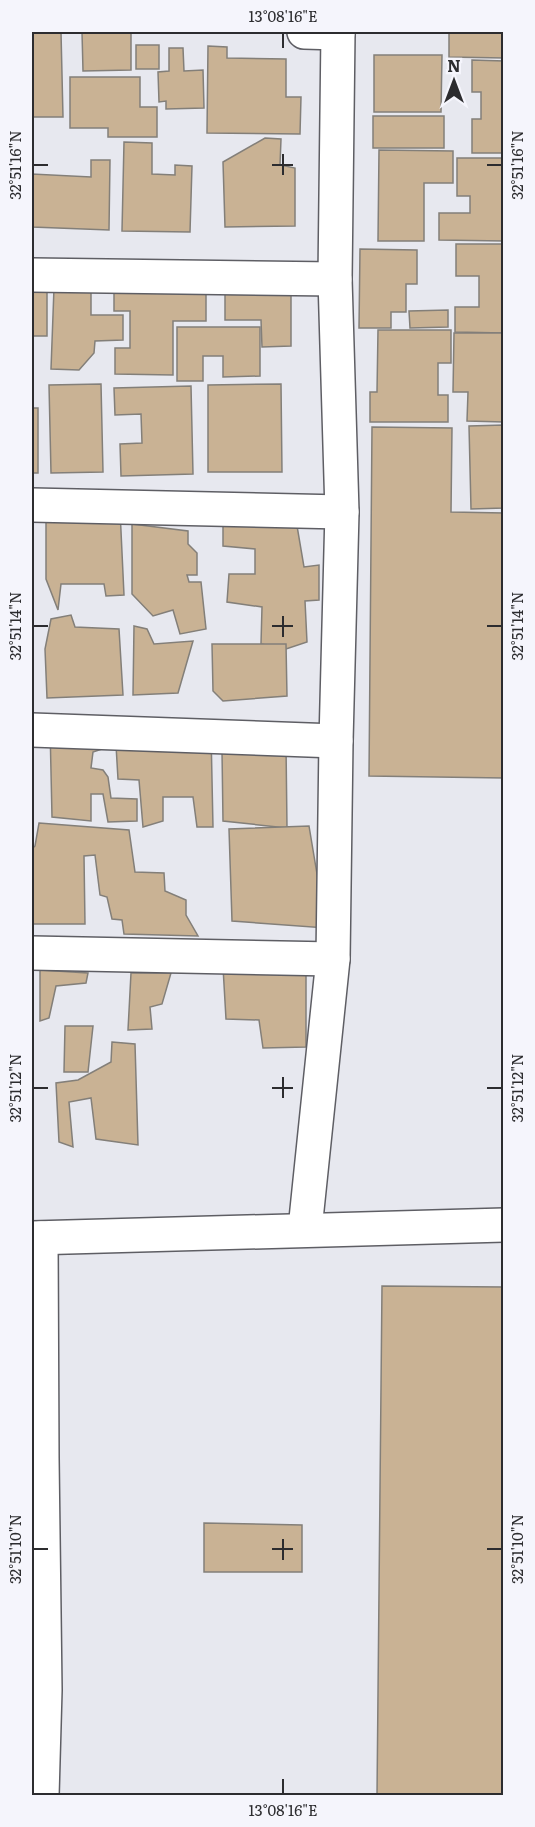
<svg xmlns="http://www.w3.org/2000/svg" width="535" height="1827" font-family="Literata,serif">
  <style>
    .building { fill: #c9b294; stroke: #837f79; stroke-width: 1.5 }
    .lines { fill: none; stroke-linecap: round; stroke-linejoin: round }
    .minor-casing { stroke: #5e5e64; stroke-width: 36 }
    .minor { stroke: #fff; stroke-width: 33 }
    .ticks { fill: none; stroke: #2c2c2f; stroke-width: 2 }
    .neatline { fill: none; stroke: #2c2c2f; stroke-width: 2 }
    .ticks-label { font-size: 15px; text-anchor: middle; fill: #2c2c2f }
  </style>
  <rect width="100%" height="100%" fill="#e7e8ef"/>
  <g class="building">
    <polygon points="32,32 61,32 63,117 32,117"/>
    <polygon points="82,32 131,32 131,70 83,71"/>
    <polygon points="449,32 504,32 504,58 449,57"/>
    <rect x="136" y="45" width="23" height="24"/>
    <polygon points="208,46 227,47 227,58 286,59 286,97 301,97 300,134 207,133"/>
    <polygon points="169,48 183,48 184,71 203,70 204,108 166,109 166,101 159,102 158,72 169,71"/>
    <polygon points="374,55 442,55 441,112 374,112"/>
    <polygon points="472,60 504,61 504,153 472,153 472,119 481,119 481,92 472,92"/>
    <polygon points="70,77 140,77 140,107 157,107 157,137 108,137 108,128 70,128"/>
    <rect x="373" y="116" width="71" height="32"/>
    <polygon points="265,138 281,139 280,165 295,168 295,226 225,227 223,162"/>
    <polygon points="124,142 152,143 152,174 175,175 175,165 192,166 190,232 122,231"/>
    <polygon points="379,150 453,151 453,183 424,183 424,241 378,241"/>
    <polygon points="457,158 504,158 504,241 439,240 439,213 470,213 470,196 457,196"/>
    <polygon points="91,160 110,160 109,230 32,227 32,174 91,177"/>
    <polygon points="456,244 504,244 504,333 455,332 455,307 479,307 479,276 456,276"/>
    <polygon points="360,249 417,250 417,284 406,284 406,312 391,312 391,328 359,328"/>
    <polygon points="114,284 206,285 206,321 173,321 173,375 115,374 115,348 130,348 130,311 114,311"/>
    <rect x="32" y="285" width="15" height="51"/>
    <polygon points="54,288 91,291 91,315 123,315 123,340 95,341 94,353 79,370 51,369"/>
    <polygon points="225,291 291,291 291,346 262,347 261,320 225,320"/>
    <polygon points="448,310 448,327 410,328 409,311"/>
    <polygon points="177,327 260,327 260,376 223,377 223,356 203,356 203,381 177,381"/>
    <polygon points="378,330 451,330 451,363 438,363 438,395 448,395 448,422 370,422 370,392 377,392"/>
    <polygon points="454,333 504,333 504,422 467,421 468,392 453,392"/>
    <polygon points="101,384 103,472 51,473 49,385"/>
    <polygon points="281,384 282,472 208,472 208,385"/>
    <polygon points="191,386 193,474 121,476 120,444 142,443 141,414 115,415 114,388"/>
    <rect x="32" y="408" width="6" height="65"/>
    <polygon points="504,425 504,508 471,509 469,426"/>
    <polygon points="372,427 452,428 451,512 504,513 504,778 369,776"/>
    <polygon points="46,508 120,510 124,595 106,596 104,584 61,584 58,610 46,579"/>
    <polygon points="223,513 295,514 304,567 319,565 319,600 305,601 307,642 286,649 261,644 262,607 227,602 229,574 255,574 255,549 223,546"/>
    <polygon points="132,524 188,531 188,544 197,553 197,575 187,575 189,582 201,582 206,629 180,634 173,610 153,616 132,594"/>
    <polygon points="71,615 75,627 119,629 123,695 47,698 45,649 51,619"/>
    <polygon points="134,626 147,629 154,644 193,641 178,693 133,695"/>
    <polygon points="212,644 286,644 287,696 223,701 213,691"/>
    <polygon points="50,727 108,747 93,752 91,768 103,770 108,777 111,798 137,799 137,821 108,822 103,794 91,794 91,821 52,817"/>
    <polygon points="115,728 211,732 213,827 197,827 193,797 163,797 163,821 143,827 139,780 118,779"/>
    <polygon points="286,745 287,828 223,821 222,751"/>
    <polygon points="39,823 129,830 135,872 164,873 165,891 186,900 186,915 198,936 124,934 122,920 112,919 107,897 100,895 95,855 84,856 85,924 32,924 32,849 35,846"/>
    <polygon points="309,826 326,928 232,921 229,829"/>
    <polygon points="306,966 306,1047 263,1048 259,1020 226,1019 223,967"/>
    <polygon points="40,970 88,973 86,983 56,986 49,1018 40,1021"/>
    <polygon points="131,973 171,973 162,1004 150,1007 152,1029 128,1030"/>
    <polygon points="65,1026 93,1026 88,1072 64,1072"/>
    <polygon points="112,1042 135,1044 138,1145 96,1139 91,1098 69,1102 73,1147 59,1142 56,1083 78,1080 111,1062"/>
    <polygon points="382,1286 504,1287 504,1796 377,1796"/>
    <polygon points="204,1523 302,1525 302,1572 204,1572"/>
  </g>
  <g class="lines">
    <g class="minor-casing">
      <g id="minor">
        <polyline points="304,32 338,33"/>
        <polyline points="32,275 335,279"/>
        <polyline points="32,505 342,512"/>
        <polyline points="32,730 336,741"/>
        <polyline points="32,953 333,959"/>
        <polyline points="305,1229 333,959 336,741 342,512 335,279 338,32"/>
        <polyline points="32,1238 504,1225"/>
        <polyline points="41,1238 42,1458 45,1690 42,1796"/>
      </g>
    </g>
    <use href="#minor" class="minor"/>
  </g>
  <path class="ticks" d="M283,33V48M283,154V175M33,165H48M272,165H293M487,165H502M283,616V637M33,626H48M272,626H293M487,626H502M283,1077V1098M33,1088H48M272,1088H293M487,1088H502M283,1539V1560M33,1549H48M272,1549H293M487,1549H502M283,1779V1794"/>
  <rect width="535" height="1827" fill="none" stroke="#f5f5fc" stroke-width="66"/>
  <g transform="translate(454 81)" stroke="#f5f5fc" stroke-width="4.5" paint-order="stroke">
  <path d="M0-4.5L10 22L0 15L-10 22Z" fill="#2c2c2f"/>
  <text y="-9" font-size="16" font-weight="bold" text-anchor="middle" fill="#2c2c2f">N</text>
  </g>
  <rect x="33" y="33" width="469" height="1761" class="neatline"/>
  <g class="ticks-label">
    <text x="283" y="22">13°08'16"E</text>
    <text transform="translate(16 165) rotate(-90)" y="5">32°51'16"N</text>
    <text transform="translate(518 165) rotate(-90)" y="5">32°51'16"N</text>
    <text transform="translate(16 626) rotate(-90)" y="5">32°51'14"N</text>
    <text transform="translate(518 626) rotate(-90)" y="5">32°51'14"N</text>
    <text transform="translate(16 1088) rotate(-90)" y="5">32°51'12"N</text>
    <text transform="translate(518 1088) rotate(-90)" y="5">32°51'12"N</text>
    <text transform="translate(16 1549) rotate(-90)" y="5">32°51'10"N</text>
    <text transform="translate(518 1549) rotate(-90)" y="5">32°51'10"N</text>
    <text x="283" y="1816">13°08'16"E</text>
  </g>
</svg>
